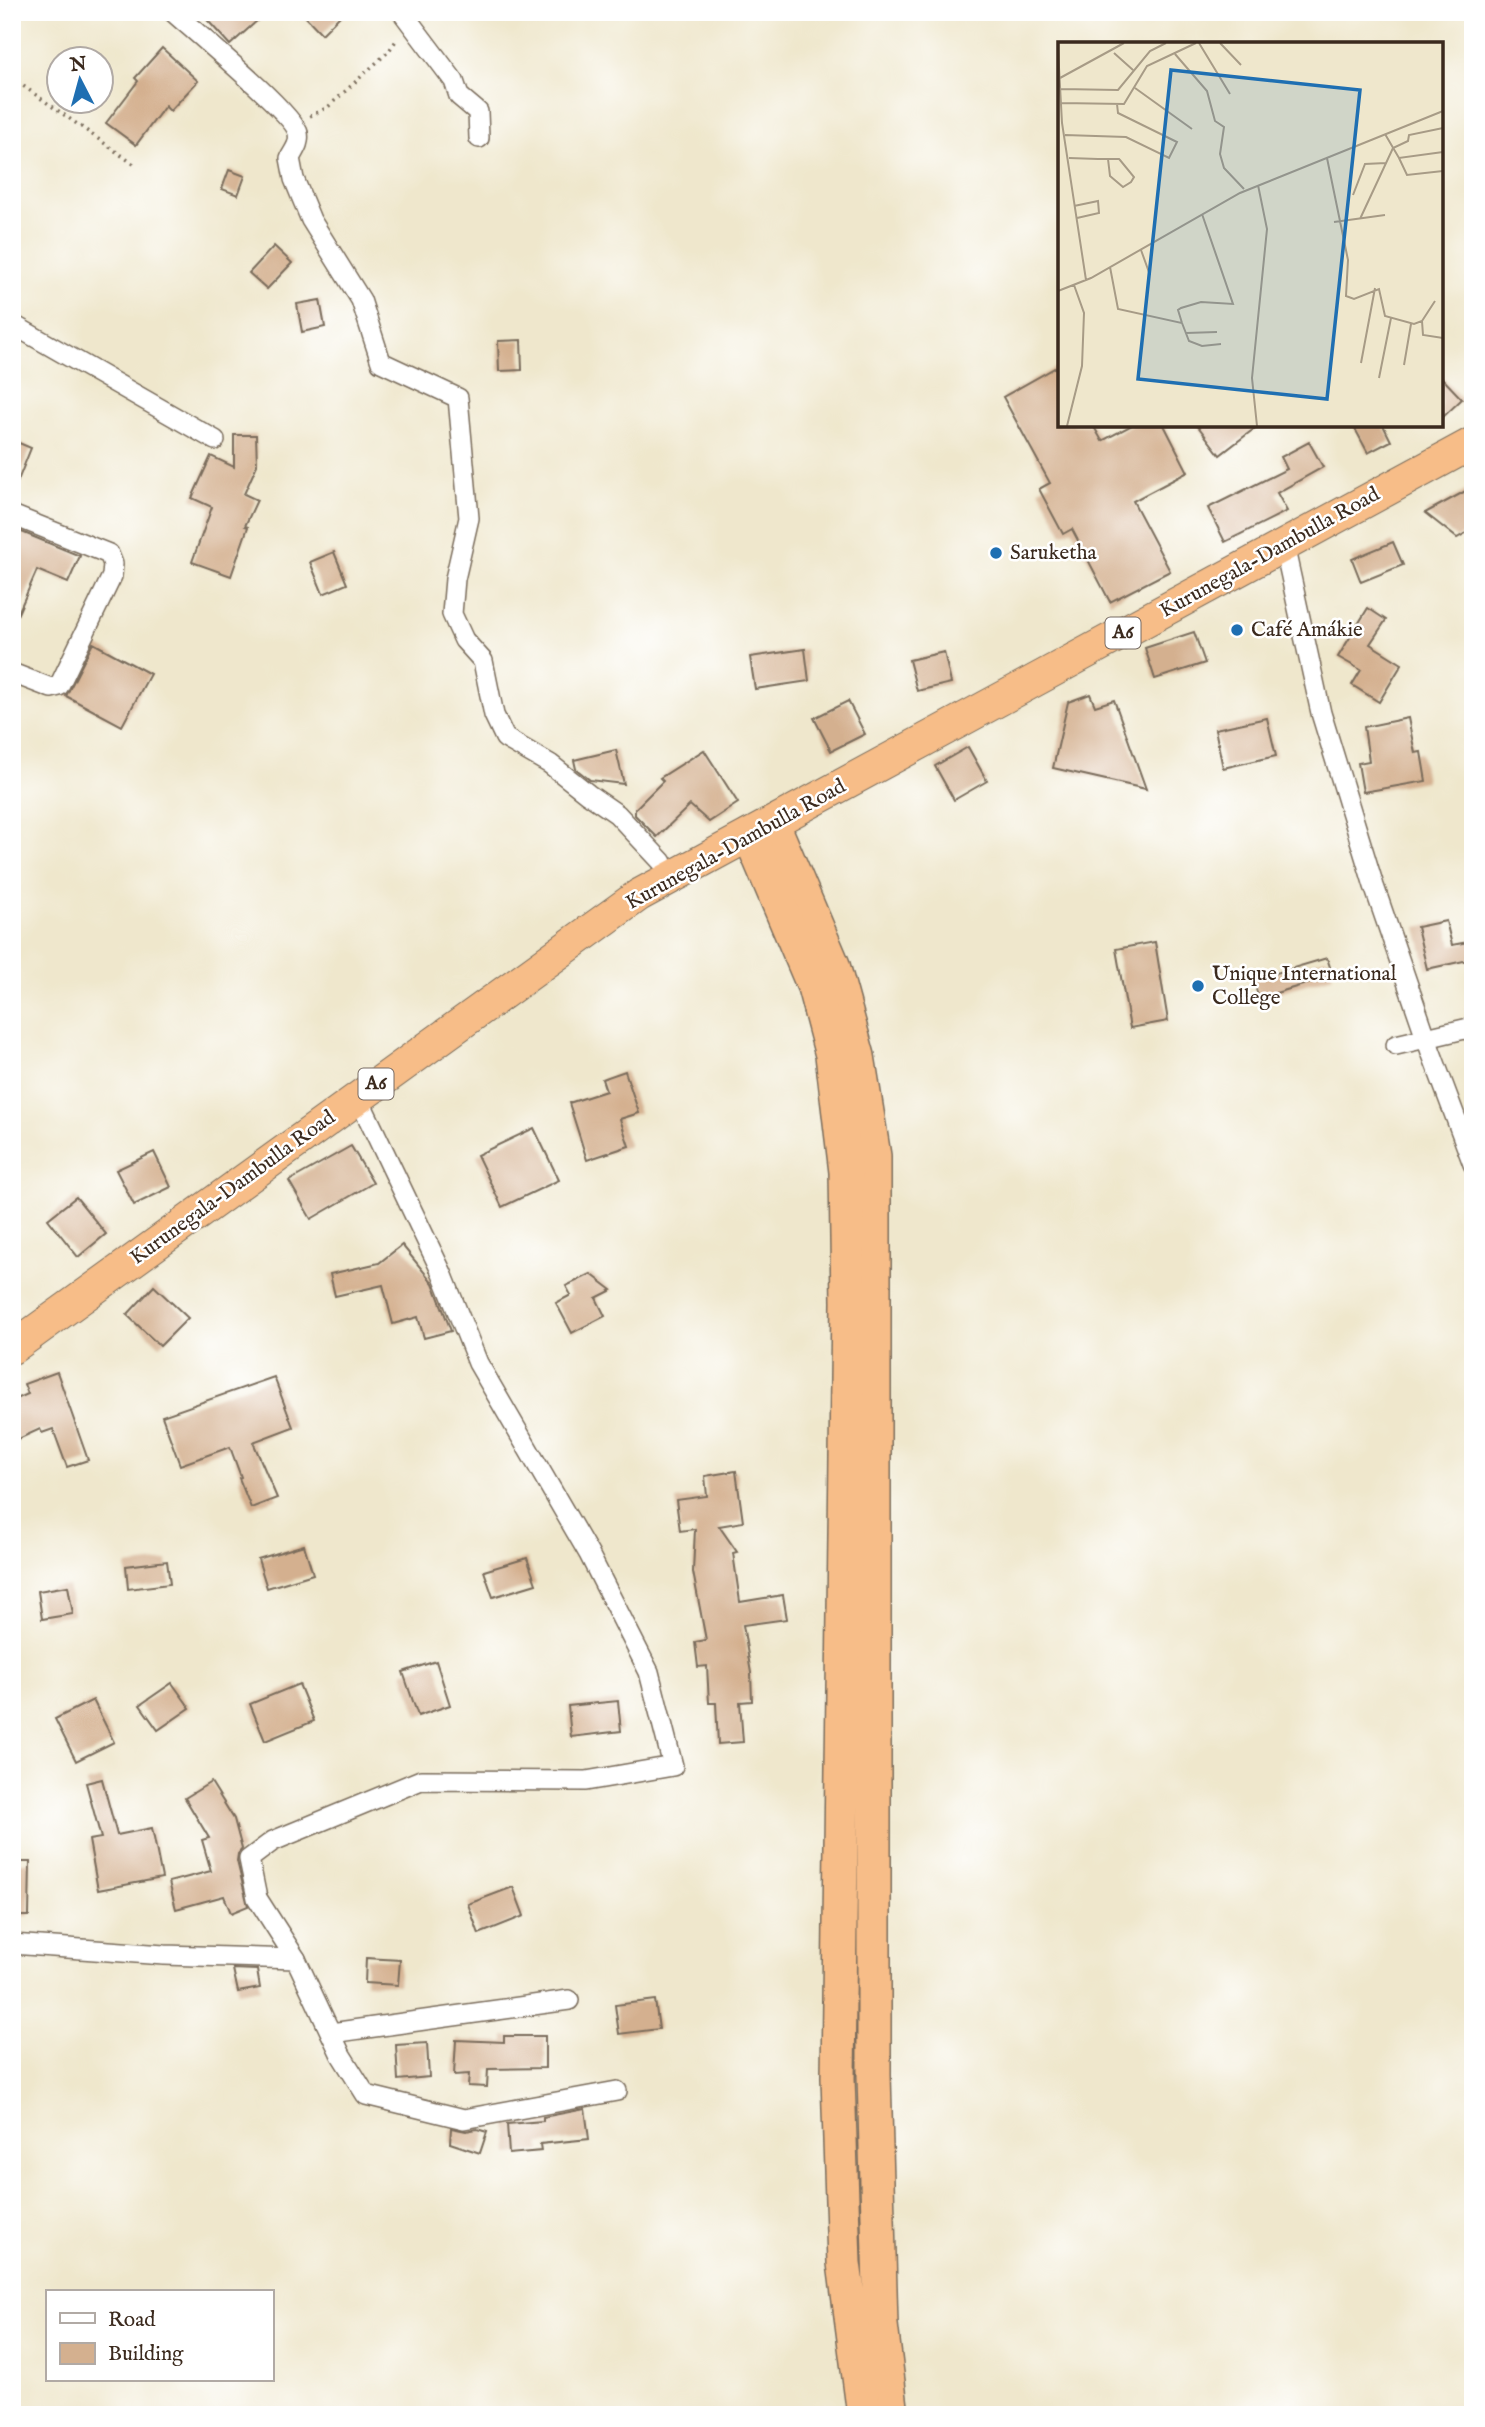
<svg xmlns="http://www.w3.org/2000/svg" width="1485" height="2427" font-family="'IM FELL English',serif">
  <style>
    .building { fill: #d4b08f }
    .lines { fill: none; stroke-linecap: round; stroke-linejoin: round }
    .minor-casing { stroke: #7a6c5b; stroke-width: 22 }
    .trunk-casing { stroke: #7a6c5b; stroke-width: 34 }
    .motorway-casing { stroke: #7a6c5b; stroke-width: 36 }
    .path { stroke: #7a6c5b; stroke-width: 3.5; stroke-dasharray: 2 5; stroke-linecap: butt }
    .minor { stroke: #fff; stroke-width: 19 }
    .trunk { stroke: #f7bd88; stroke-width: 32 }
    .motorway { stroke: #f7bd88; stroke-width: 33 }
    .poi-dot { fill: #1f6fb2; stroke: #fff; stroke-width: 2.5 }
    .labels { text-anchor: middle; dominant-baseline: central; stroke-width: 5; stroke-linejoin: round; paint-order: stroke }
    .shield { fill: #fff; stroke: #766a62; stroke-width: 2 }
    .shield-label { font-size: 19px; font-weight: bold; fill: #3b2a1e }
    .poi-label { font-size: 21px; fill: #3b2a1e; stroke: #fff; text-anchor: start }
    .street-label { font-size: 21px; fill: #3b2a1e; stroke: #fff }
    .inset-road { fill: none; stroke: #a79b86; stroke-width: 2 }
    .view { fill: #1f6fb2; fill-opacity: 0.15; stroke: #1f6fb2; stroke-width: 3.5 }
    .inset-edge { fill: none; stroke: #3b2a1e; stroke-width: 3.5 }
  </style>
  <rect width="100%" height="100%" fill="#fff"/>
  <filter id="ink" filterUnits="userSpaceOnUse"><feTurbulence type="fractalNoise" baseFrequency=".0143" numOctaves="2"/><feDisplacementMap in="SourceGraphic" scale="14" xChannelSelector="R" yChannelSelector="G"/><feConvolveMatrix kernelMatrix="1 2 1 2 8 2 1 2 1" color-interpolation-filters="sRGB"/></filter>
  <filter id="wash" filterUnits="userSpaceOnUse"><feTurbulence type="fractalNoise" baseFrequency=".00686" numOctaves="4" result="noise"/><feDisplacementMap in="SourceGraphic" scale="28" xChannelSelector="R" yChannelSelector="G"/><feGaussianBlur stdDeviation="1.57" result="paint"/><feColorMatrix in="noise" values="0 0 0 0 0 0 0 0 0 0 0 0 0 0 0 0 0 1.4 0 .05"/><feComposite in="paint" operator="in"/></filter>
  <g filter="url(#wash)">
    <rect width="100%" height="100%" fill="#efe7cc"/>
    <g id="blocks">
      <g class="building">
        <polygon points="200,12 267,12 230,45"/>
        <polygon points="301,12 344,12 322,34"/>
        <polygon points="162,48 198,81 170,111 165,106 136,145 106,123 138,81 135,78"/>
        <polygon points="229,170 245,176 238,195 222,189"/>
        <polygon points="274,246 292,263 267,289 249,273"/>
        <polygon points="320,300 325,327 302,332 297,304"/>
        <polygon points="521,340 522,370 499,371 498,341"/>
        <polygon points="1060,365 1060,425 1093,425 1102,441 1132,425 1164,425 1188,472 1133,501 1170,571 1110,602 1072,529 1063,534 1039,489 1050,483 1003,397"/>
        <polygon points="1441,377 1462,399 1441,419"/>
        <polygon points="1197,425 1259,425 1220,455"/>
        <polygon points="1353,425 1383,425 1391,441 1368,453"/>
        <polygon points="234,435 256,435 257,465 244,494 257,500 245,526 248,527 231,576 192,562 212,507 192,498 211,456 234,467"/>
        <polygon points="12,440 31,448 13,493 12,492"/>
        <polygon points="1309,442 1323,467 1277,493 1287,511 1225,542 1208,508 1287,469 1281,457"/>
        <polygon points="1473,487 1473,529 1457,538 1425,513"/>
        <polygon points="12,528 80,556 68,583 37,570 12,627"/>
        <polygon points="1393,542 1403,565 1361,582 1352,559"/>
        <polygon points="334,552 347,584 323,594 310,562"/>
        <polygon points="1368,608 1386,620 1370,644 1402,664 1379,702 1352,685 1361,670 1338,657"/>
        <polygon points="1194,632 1205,663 1155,679 1145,648"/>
        <polygon points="93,643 150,674 122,726 66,696"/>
        <polygon points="805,649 809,681 755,689 750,657"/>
        <polygon points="944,652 951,683 917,691 909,660"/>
        <polygon points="1090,694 1095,706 1114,700 1146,789 1053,768 1068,702"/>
        <polygon points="848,701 865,734 831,751 814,718"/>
        <polygon points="1267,718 1276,756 1223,768 1215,729"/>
        <polygon points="1408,718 1415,753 1421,752 1426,781 1363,792 1358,763 1369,761 1364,727"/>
        <polygon points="968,747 987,781 954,800 935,766"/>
        <polygon points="616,750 624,784 590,780 576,769 574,760"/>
        <polygon points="704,750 738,803 709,822 690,805 657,837 635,815 635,809 663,781 660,778"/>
        <polygon points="1446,921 1452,945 1473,941 1473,959 1427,969 1417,927"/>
        <polygon points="1155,942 1168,1021 1130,1028 1116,949"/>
        <polygon points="1327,958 1333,976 1259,998 1253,980"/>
        <polygon points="625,1071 639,1113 620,1119 629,1146 587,1160 569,1103 606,1091 602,1079"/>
        <polygon points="534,1128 559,1180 502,1207 477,1155"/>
        <polygon points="351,1146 373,1183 311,1219 289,1181"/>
        <polygon points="154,1152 171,1187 134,1205 116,1170"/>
        <polygon points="76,1197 106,1234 78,1257 48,1219"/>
        <polygon points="402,1245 433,1283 451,1331 424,1338 418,1317 393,1324 383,1285 335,1296 330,1274 379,1263"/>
        <polygon points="591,1274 612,1290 596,1298 605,1316 572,1333 556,1303 571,1295 566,1286"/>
        <polygon points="154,1286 188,1318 160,1346 127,1315"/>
        <polygon points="57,1372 88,1460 67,1467 53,1429 42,1433 40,1429 12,1442 12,1401 28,1394 24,1384"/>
        <polygon points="274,1377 293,1427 253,1442 277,1498 251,1508 239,1478 241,1477 230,1447 180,1465 162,1416"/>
        <polygon points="736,1471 743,1522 719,1526 737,1552 733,1553 740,1602 783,1595 787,1619 743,1625 751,1673 752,1701 740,1702 743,1742 718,1744 716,1703 709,1703 707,1666 698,1667 695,1642 706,1640 693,1572 695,1529 680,1531 676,1500 707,1496 705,1476"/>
        <polygon points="304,1545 313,1574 267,1588 258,1559"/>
        <polygon points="527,1558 536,1584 493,1597 484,1571"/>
        <polygon points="167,1561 170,1584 128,1589 126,1566"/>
        <polygon points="68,1586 73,1614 42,1619 38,1591"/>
        <polygon points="436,1661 450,1705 418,1716 403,1672"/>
        <polygon points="172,1683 190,1708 158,1730 140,1705"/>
        <polygon points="299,1684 314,1721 265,1741 250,1704"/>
        <polygon points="93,1700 114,1742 76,1761 55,1719"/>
        <polygon points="618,1701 621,1731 571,1737 568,1706"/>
        <polygon points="102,1779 117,1835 152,1828 162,1878 98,1890 89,1840 101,1838 86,1783"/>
        <polygon points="211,1782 234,1819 242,1849 238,1854 237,1861 248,1906 231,1913 224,1896 176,1909 169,1882 211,1871 202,1840 209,1838 185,1798"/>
        <polygon points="12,1862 30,1862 29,1916 12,1916"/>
        <polygon points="513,1887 524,1916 479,1934 468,1904"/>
        <polygon points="366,1958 400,1960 398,1985 365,1983"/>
        <polygon points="233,1969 257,1970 260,1988 238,1992"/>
        <polygon points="655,2000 659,2029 619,2034 615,2005"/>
        <polygon points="504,2036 545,2036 545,2068 488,2069 487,2087 468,2086 469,2074 454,2075 456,2040 504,2042"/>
        <polygon points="427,2043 429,2077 398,2080 396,2045"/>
        <polygon points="585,2109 589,2139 540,2144 541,2151 509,2154 507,2124 543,2121 543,2117"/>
        <polygon points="451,2128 466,2131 477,2129 487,2132 480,2153 450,2143"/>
      </g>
    </g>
  </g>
  <g filter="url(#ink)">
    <use href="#blocks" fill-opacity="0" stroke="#7a6c5b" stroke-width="2"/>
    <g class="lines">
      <g class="minor-casing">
        <g id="minor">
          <path d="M173,12C193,30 295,115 298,133C300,143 295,149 290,158L294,179L311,220L361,300L381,362L458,398L469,518L455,579L452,614L464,640L483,661L494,715L505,738L550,764L588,794L617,814L662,862"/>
          <polyline points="402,12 454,81 459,96 478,112 479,138"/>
          <polyline points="12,324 215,440"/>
          <polyline points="12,515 109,554 113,564 112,576 59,686 51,688 12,673"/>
          <polyline points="1284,545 1321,713 1374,886 1431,1052 1473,1164"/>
          <polyline points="1396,1045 1473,1027"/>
          <polyline points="12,1944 164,1955 296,1959 341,2055 366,2095 464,2119 617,2091"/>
          <polyline points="296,1959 257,1898 249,1859 273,1841 421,1780 586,1781 673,1766 649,1672 589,1554 478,1363 442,1273 358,1097"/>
          <polyline points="331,2033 569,2000"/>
        </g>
      </g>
      <g class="trunk-casing">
        <polyline id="trunk" points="12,1348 639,895 1473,443"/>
      </g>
      <g class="motorway-casing">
        <g id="motorway">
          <polyline points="773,824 833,965 858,1056 874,1156 874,2075 881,2325 892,2415"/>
          <polyline points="750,836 814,987 832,1055 846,1172 848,1302 838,2078 844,2263 864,2415"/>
        </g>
      </g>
      <g class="path">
        <polyline points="12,78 135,165"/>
        <polyline points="310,116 328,107 388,52 398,38"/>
      </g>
      <use href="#minor" class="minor"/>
      <use href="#trunk" class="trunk"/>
      <use href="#motorway" class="motorway"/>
    </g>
  </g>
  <g class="poi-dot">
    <circle cx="996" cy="553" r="7"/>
    <circle cx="1237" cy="630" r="7"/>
    <circle cx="1198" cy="986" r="7"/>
  </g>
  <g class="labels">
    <g class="shield">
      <rect x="1105.5" y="617.5" width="35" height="31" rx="5"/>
      <rect x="358.5" y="1068.5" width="35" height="31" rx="5"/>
    </g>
    <g class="shield-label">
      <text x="1123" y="633">A6</text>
      <text x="376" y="1084">A6</text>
    </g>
    <g class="poi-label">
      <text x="1010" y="553">Saruketha</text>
      <text x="1251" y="630">Café Amákie</text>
      <text x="1212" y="974">Unique International<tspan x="1212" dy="24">College</tspan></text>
    </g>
    <g class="street-label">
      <text transform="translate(1270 553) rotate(-29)">Kurunegala-Dambulla Road</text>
      <text transform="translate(736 845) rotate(-29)">Kurunegala-Dambulla Road</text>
      <text transform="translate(233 1188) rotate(-36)">Kurunegala-Dambulla Road</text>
    </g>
  </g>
  <g transform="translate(1058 42)">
    <rect width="385" height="385" fill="#efe7cc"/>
    <path class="inset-road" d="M141,1L172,52M162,1L183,23M0,7L4,81L28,238M56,11L75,28M117,12L149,49L157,79L166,85L162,112L166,126L186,147M2,36L66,1M77,46L134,87M3,47L60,48L92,9L108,1M3,61L66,62L89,24L138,1M327,92L341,116L385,110M7,93L68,95L111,116L119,100L60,71L59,62M11,116L40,117H61L62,118L76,135L73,140L65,145L52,134L50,117M269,116L290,218L288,254L296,257L321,247L327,274L356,282L364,279L377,259M341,116L349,133L385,129M295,153L307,122L328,121M16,164L40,159L41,171L19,176M302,177L335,106L350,99L351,93L385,86M276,180L327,173M83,208L92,233M52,225L60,267L124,281L131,299L144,304L163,302M0,249L33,236L182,151L385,69M364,279L365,293L385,296M124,281L120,268L123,266L143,260L175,262L144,172M128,291L159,290M303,321L317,246M346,323L353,282M321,336L333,276M9,384L24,324L26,271L16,243M199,384L194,336L209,187L200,143"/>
    <path class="view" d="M113,28L302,48L269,357L80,337Z"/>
    <rect width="385" height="385" class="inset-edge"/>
  </g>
  <rect width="1485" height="2427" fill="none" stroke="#fff" stroke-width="42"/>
  <rect x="46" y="2290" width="228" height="91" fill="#ffffff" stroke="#b1aaa5" stroke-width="2"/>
  <rect x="60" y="2313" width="35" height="10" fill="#ffffff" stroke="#b1aaa5" stroke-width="2"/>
  <text x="108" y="2326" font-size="21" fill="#3b2a1e">Road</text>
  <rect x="60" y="2343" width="35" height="21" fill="#d4b08f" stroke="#b1aaa5" stroke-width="2"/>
  <text x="108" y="2360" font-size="21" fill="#3b2a1e">Building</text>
  <g transform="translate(80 80) rotate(354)"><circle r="33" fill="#ffffff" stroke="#b1aaa5" stroke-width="2"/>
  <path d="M0-5L12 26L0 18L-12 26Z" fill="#1f6fb2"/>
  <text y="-10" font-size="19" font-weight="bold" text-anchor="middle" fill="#3b2a1e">N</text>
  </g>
</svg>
